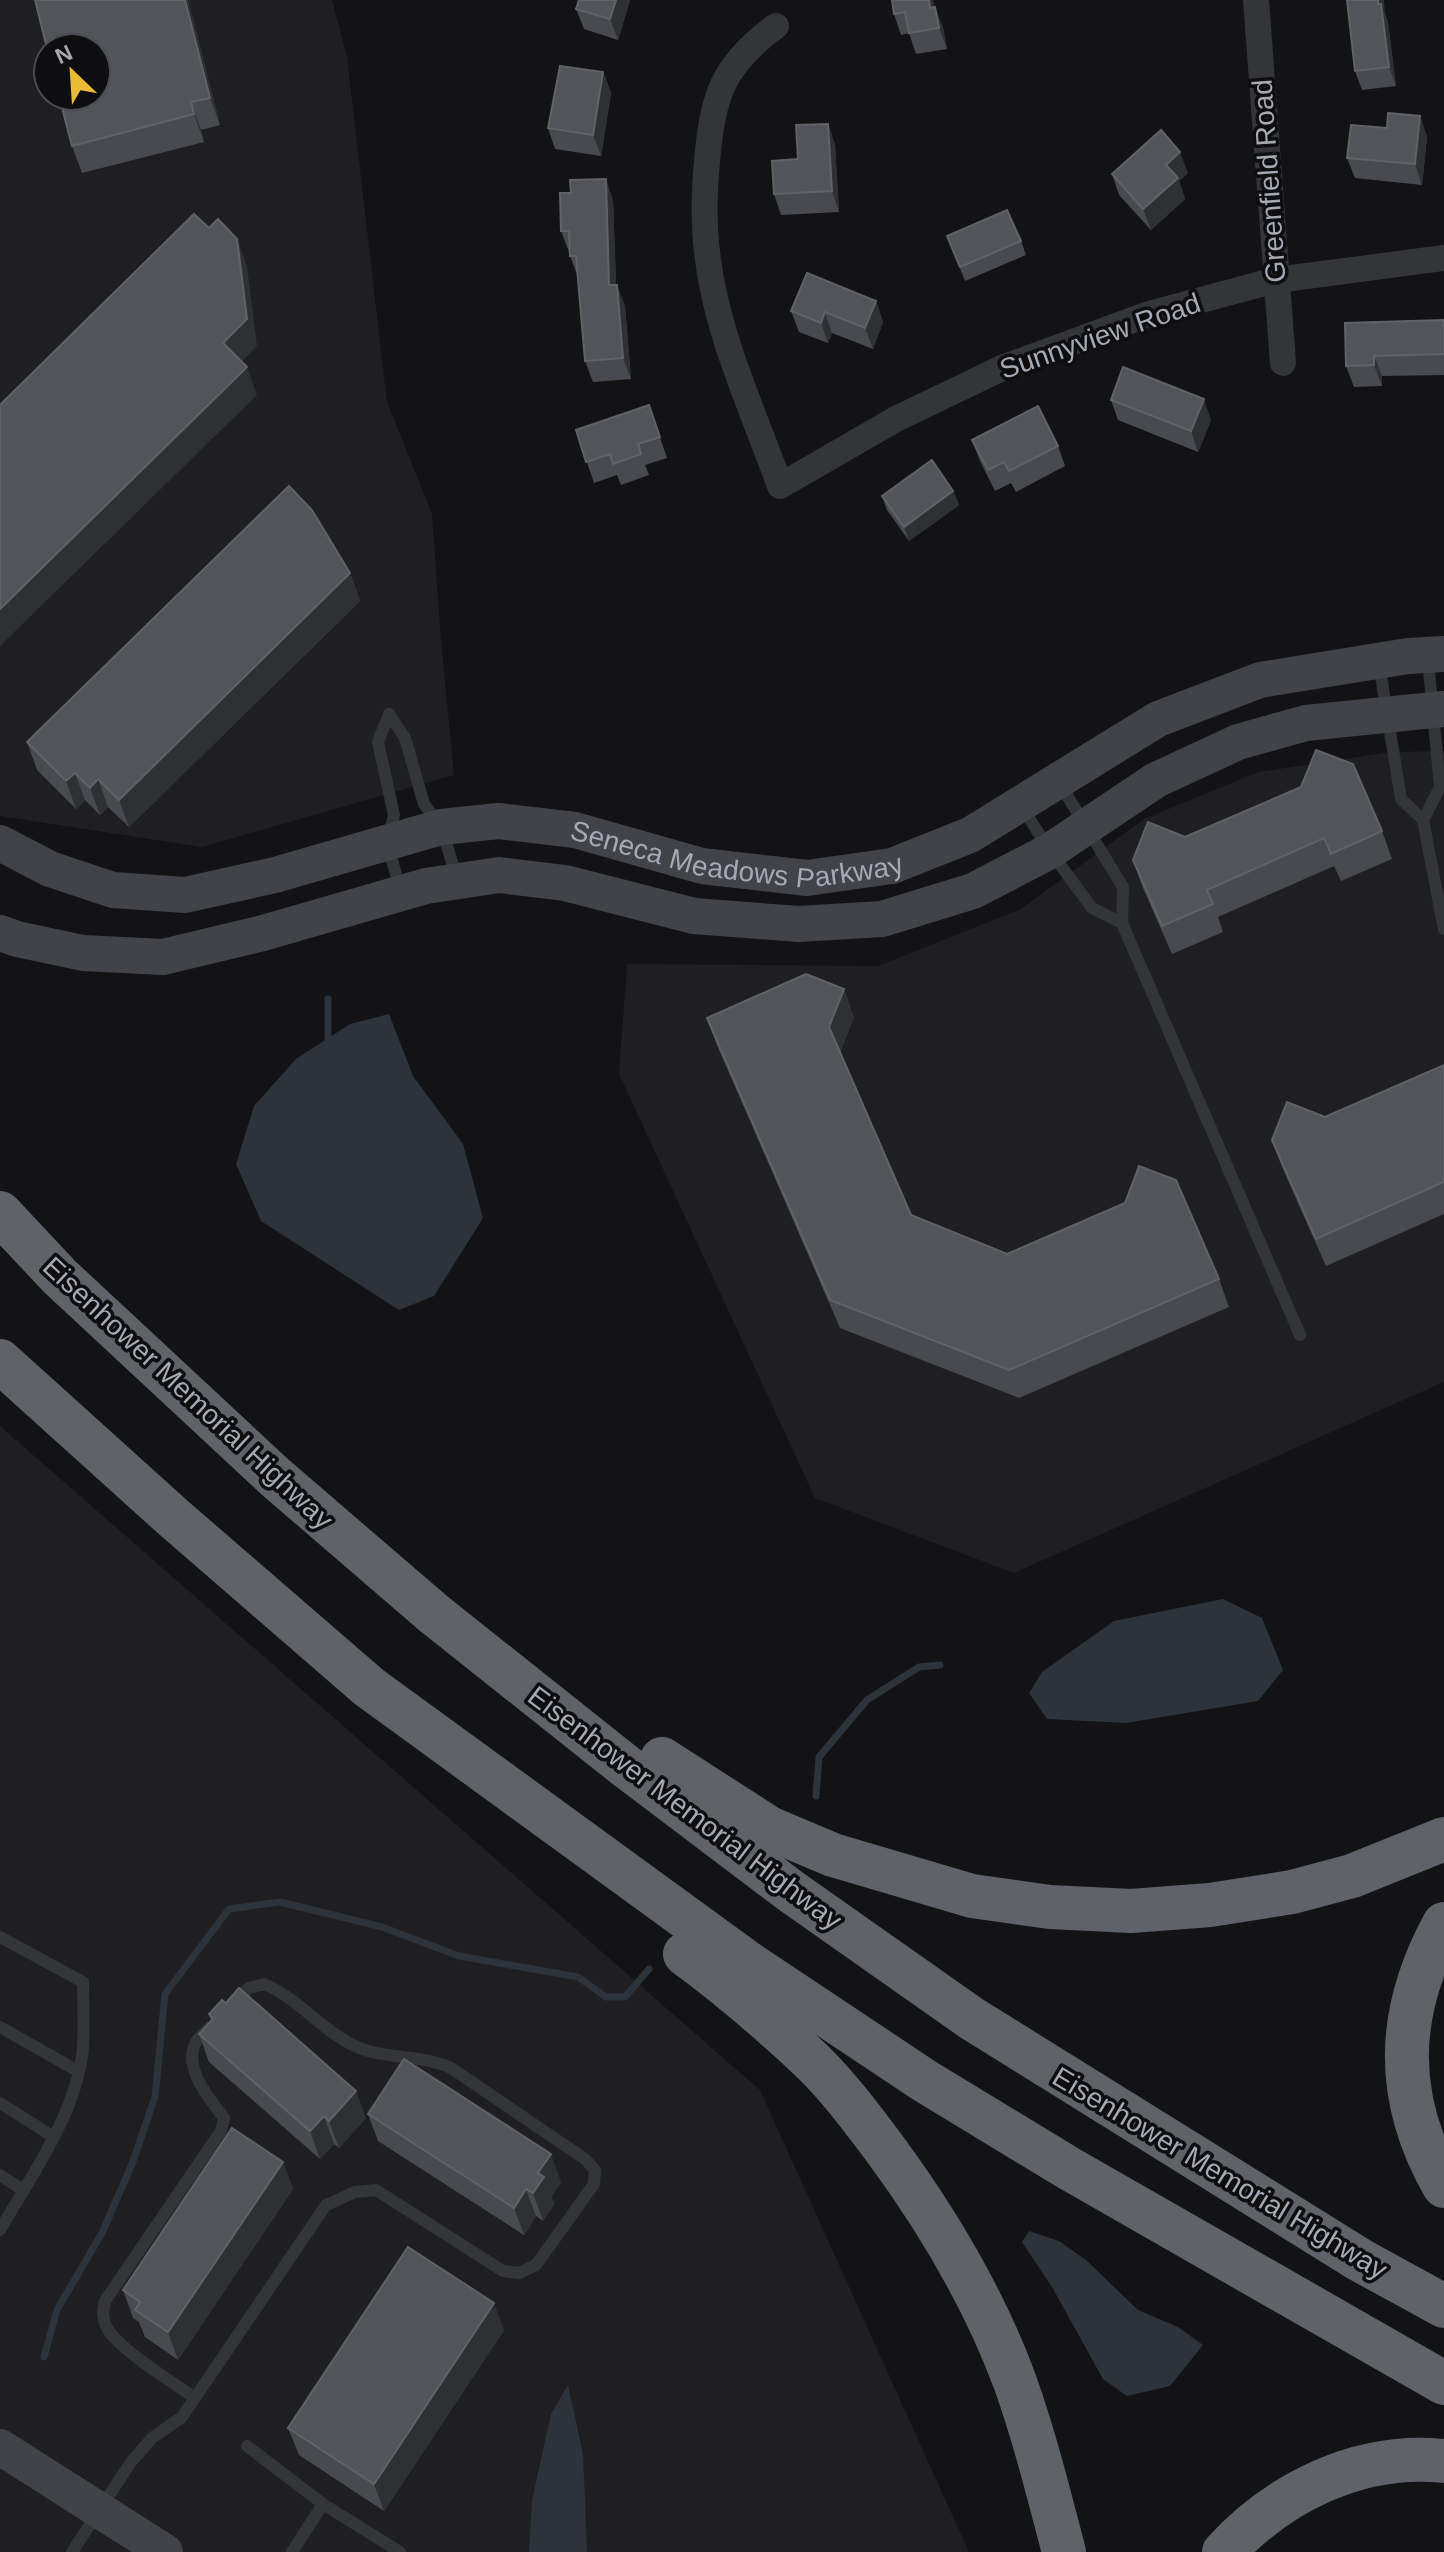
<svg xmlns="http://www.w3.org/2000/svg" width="1444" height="2552" font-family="Helvetica,sans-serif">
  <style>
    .built { fill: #1f1f22; fill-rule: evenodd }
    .water { fill: #2c333a }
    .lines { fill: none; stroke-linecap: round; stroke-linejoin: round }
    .stream { stroke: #2c333a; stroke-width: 7 }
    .lane { stroke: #343539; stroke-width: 12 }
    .street { stroke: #343539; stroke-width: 26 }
    .secondary { stroke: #424349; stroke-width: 36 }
    .highway { stroke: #60626a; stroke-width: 44 }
    .wall { fill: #494a50 }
    .shaded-wall { fill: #2f3034 }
    .building { fill: #53545a; stroke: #606268; stroke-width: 2 }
    .labels { text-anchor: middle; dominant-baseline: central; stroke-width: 7; stroke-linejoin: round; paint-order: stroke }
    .street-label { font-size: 28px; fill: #a5a9b4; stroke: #0e0e10 }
  </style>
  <rect width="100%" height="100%" fill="#131315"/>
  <g class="built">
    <path d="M0,0H332L347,57L387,402L432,514L441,640L454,775L202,847L0,816ZM48,48H96V96H48Z"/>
    <polygon points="1444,751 1444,1382 1014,1573 815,1498 619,1074 627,964 878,966 1021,909 1144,819 1258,772 1391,752"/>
    <polygon points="0,1426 760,2090 969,2552 0,2552"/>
  </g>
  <g class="water">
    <polygon points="389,1014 413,1076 463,1144 483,1218 434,1296 399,1310 261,1221 236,1164 254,1106 296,1059 350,1024"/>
    <polygon points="1223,1599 1262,1618 1283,1670 1258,1701 1126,1723 1047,1719 1029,1693 1042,1672 1114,1621"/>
    <polygon points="1029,2231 1059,2241 1086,2260 1138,2310 1178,2327 1203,2345 1170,2386 1127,2396 1103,2379 1052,2287 1022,2242"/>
    <polygon points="568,2385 583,2454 587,2552 529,2552 532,2500 551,2414"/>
  </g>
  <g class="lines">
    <g class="stream">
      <polyline points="328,999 328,1038"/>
      <polyline points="816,1796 819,1757 867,1700 919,1667 940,1665"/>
      <polyline points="44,2357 57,2310 102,2233 132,2164 155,2097 165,1994 229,1909 280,1902 382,1927 459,1956 578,1977 606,1997 625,1997 649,1969"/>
    </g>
    <g class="lane">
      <polyline points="1379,664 1401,799 1423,820 1444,929"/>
      <polyline points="389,714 378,742 394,815 387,842 400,889"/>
      <polyline points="389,714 405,738 424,804 441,827 457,878"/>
      <polyline points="1060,784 1123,887 1122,923 1300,1335"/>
      <polyline points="1022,807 1050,851 1092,908 1122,923"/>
      <polyline points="1423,820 1440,787 1428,660"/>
      <path d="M0,1937L83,1982C83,2007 85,2033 82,2057C72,2120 31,2176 0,2230"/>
      <polyline points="0,2027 78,2071"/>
      <polyline points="0,2103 54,2137"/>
      <polyline points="0,2175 23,2190"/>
      <path d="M195,2398C173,2382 116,2348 106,2326C102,2317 103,2310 105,2301L221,2131L224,2118C210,2099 182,2068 196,2042C199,2037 206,2032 210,2027"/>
      <polyline points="247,2446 323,2504 400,2552"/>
      <path d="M72,2552L131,2462L152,2438L182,2417L326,2205L355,2192L376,2190L503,2271L519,2273L536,2265L594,2184L595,2170L585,2159L451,2068C422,2054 385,2060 355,2046C321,2030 298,1998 264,1984L249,1988L233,2002"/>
      <polyline points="292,2552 323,2504"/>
    </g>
    <g class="street">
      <polyline points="1256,0 1283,363"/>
      <path d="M776,26C721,66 713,97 707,161C704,194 703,226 708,259C717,335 754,413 780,486L896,419L1002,368L1149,314L1276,280L1444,258"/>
    </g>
    <g class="secondary">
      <path id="s1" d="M0,843L50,869L113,890L185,895L275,875L441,827L499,821L575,830L702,866L807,878L892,866L970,835L1158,719L1260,680L1408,656L1444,654"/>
      <polyline points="0,933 17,939 83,953 163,957 263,933 426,886 499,875 565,883 694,916 799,924 882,919 973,891 1050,851 1156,780 1238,742 1306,723 1444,709"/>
      <polyline points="0,2447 165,2552"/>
    </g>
    <g class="highway">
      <polyline points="0,1213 60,1277 275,1477 433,1613 624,1765 792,1892 971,2018 1360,2260 1444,2306"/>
      <polyline points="0,1361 175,1519 369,1687 748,1963 925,2081 1070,2169 1444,2383"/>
      <polyline points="662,1759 769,1828 833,1855 972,1896 1050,1907 1131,1911 1210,1905 1292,1892 1352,1876 1444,1839"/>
      <path d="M1444,1924C1395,2014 1394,2098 1444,2186"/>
      <path d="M685,1954C731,1988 774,2025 815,2064C841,2090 863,2120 885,2149C938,2221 984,2298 1015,2382C1035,2438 1049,2495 1064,2552"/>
      <path d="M1224,2552C1279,2492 1360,2452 1444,2461"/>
    </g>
  </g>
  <g class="wall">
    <polygon points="188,0 220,125 201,130 204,142 82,173 72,146"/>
    <polygon points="579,0 630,0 618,40 584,29 576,9"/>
    <polygon points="892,0 933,0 934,7 935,7 943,28 947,49 916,54 909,33 901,35 894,14"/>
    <polygon points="1385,14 1388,23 1396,86 1362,90 1355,71"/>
    <polygon points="603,72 611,93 601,156 555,149 548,128"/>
    <polygon points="1420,116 1427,137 1422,185 1355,178 1347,158 1387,128"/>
    <polygon points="828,124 835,145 839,212 781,215 774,194"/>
    <polygon points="1188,173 1179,181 1185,199 1151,230 1119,195 1112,174"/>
    <polygon points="613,200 616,285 625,306 631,379 593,382 585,361 578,277 570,256 570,252 569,252 561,231"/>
    <polygon points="947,236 1021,241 1026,255 965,281"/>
    <polygon points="876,301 883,322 873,349 832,333 828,343 799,332 791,311"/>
    <polygon points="1444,320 1444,375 1382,376 1382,386 1354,387 1346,366"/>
    <polygon points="1111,400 1211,420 1198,452 1118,420"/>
    <polygon points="649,405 667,458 645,465 649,475 621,485 617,475 594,483 576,430"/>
    <polygon points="972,440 1058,446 1065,466 1016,492 1011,483 995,491 980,461"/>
    <polygon points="953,491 959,505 909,541 887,510 882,496"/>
    <polygon points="350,573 360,601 129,827 108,807 100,815 85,800 76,809 37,770 27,742"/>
    <polygon points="1301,787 1382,831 1392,859 1341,881 1334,866 1218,917 1223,932 1172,954 1143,888 1133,860"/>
    <polygon points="854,1017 840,1052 911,1215 1007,1254 1219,1279 1229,1307 1019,1398 840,1328 717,1045 707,1018"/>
    <polygon points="1444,1065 1444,1214 1326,1266 1282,1167 1272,1140"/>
    <polygon points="209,2014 366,2118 339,2148 334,2144 320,2159 209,2062 199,2034 211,2021"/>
    <polygon points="368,2114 561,2182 551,2197 554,2204 543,2221 536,2216 524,2235 378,2141"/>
    <polygon points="283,2162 293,2189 178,2360 145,2337 139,2322 133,2318 123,2290"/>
    <polygon points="504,2330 384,2511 299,2455 288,2428"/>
  </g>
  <g class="shaded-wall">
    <polygon points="185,0 188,0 220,125 210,98"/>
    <polygon points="616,0 630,0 618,40 610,19"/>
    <polygon points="929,0 933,0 938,29 930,8"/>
    <polygon points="1378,0 1384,0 1385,14 1388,23 1396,86 1389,67"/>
    <polygon points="935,7 943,28 947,49 939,28"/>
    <polygon points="603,72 611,93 601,156 593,135"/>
    <polygon points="191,102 201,130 204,142 194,114"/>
    <polygon points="1420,116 1427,137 1422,185 1415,164"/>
    <polygon points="828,124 835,145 839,212 832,191"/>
    <polygon points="1180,152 1188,173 1179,181 1185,199 1151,230 1143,209 1166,165"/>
    <polygon points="606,179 613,200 617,306 609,285"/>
    <polygon points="237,239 247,266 257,346 233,371 223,343"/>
    <polygon points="617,285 625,306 631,379 623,358"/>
    <polygon points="876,301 883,322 873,349 865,328"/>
    <polygon points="825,312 832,333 828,343 821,323"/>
    <polygon points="1374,356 1382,376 1382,386 1374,365"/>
    <polygon points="247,367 257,395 0,646 0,609"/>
    <polygon points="1204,399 1211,420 1198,452 1191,431"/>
    <polygon points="953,491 959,505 909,541 904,527"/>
    <polygon points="350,573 360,601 129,827 119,800"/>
    <polygon points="75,773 85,800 76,809 66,781"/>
    <polygon points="98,779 108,807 100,815 90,788"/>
    <polygon points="844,989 854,1017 839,1054 829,1027"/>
    <polygon points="356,2091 366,2118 339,2148 329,2121"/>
    <polygon points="324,2116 334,2144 320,2159 310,2131"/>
    <polygon points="551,2154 561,2182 551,2197 554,2204 543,2221 533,2193 538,2173"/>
    <polygon points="283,2162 293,2189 178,2360 168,2332"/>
    <polygon points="526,2189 536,2216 524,2235 514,2208"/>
    <polygon points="494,2303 504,2330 384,2511 374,2484"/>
  </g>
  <g class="building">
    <polygon points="35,0 185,0 210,98 191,102 194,114 72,146 59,96 96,96 96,48 48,48 48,52"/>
    <polygon points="579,0 616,0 610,19 576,9"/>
    <polygon points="892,0 929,0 930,8 935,7 939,28 909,33 905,12 894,14"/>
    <polygon points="1347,0 1378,0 1378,4 1381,4 1389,67 1355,71"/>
    <polygon points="560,66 603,72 593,135 548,128"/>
    <polygon points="1388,113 1420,116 1415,164 1347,158 1351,125 1387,128"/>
    <polygon points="828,124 832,191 774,194 772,161 798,159 796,125"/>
    <polygon points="1161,130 1180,152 1166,165 1178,178 1143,209 1112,174"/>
    <polygon points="606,179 609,285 617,285 623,358 585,361 576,256 570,256 569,231 561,231 560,193 571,193 570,180"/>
    <polygon points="1007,210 1021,241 960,267 947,236"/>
    <polygon points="194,214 209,228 218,219 237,239 247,319 223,343 247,367 0,609 0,405"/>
    <polygon points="807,273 876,301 865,328 825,312 821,323 791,311"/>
    <polygon points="1444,320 1444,354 1374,356 1374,365 1346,366 1345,323"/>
    <polygon points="1123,367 1204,399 1191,431 1111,400"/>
    <polygon points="649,405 660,437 638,444 641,454 613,464 610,454 586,462 576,430"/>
    <polygon points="1038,406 1058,446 1009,471 1004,462 988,470 972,440"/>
    <polygon points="932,460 953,491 904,527 882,496"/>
    <polygon points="289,486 312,510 350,573 119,800 98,779 90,788 75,773 66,781 27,742"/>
    <polygon points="1316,750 1353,764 1382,831 1331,854 1324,838 1207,890 1213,904 1162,926 1133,860 1148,822 1185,837 1301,787"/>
    <polygon points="806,974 844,989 829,1027 911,1215 1007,1254 1125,1203 1139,1166 1176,1180 1219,1279 1009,1370 830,1300 707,1018"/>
    <polygon points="1444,1065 1444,1182 1316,1239 1272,1140 1287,1102 1325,1117"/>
    <polygon points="239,1988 356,2091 329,2121 324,2116 310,2131 199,2034 213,2019 209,2014 222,2000 226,2003"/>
    <polygon points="404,2059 551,2154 538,2173 544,2177 533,2193 526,2189 514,2208 368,2114"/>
    <polygon points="232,2128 283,2162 168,2332 135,2310 140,2302 123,2290"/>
    <polygon points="408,2247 494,2303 374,2484 288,2428"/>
  </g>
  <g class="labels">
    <g class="street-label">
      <text transform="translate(1269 181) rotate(-94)">Greenfield Road</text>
      <text transform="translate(1100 336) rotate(-19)">Sunnyview Road</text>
      <text stroke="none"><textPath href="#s1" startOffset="760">Seneca Meadows Parkway</textPath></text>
      <text transform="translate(188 1393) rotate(43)">Eisenhower Memorial Highway</text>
      <text transform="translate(685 1808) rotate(37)">Eisenhower Memorial Highway</text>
      <text transform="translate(1220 2173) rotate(31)">Eisenhower Memorial Highway</text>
    </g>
  </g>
  <g transform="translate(72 72) rotate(335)"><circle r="38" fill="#0e0e10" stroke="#4a4c52" stroke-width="2"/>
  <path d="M0-6L14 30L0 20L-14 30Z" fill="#eabb36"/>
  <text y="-12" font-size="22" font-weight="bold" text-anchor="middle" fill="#a5a9b4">N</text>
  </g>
</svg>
